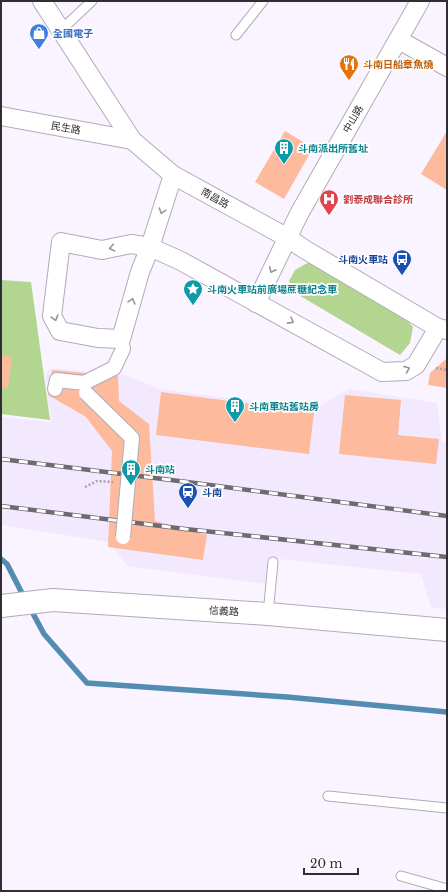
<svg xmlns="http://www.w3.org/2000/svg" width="448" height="892" font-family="'Libre Baskerville','Noto Sans TC',serif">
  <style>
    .built { fill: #f3e9fe }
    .green { fill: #b2d690 }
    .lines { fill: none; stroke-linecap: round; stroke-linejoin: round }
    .stream { stroke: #528cb0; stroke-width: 5.5 }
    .building { fill: #fdba9d }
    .service-casing { stroke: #b1abb7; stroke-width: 11 }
    .pedestrian-casing { stroke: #b1abb7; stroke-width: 16 }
    .minor-casing { stroke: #b1abb7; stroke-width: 20 }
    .tertiary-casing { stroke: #b1abb7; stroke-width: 24 }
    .path { stroke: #a6a2aa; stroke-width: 2.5; stroke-dasharray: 2 2; stroke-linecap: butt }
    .service { stroke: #fff; stroke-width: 9 }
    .pedestrian { stroke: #fff; stroke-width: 14 }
    .minor { stroke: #fff; stroke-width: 18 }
    .tertiary { stroke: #fff; stroke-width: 22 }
    .rail-casing { stroke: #6e6a71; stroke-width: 4.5 }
    .rail { stroke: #fff; stroke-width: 3; stroke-dasharray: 9; stroke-linecap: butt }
    .pedestrian-bridge-casing { stroke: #b1abb7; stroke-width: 16; stroke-linecap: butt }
    .pedestrian-bridge { stroke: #fff; stroke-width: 14 }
    .oneway { stroke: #989699 }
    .labels { text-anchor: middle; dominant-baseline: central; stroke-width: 3.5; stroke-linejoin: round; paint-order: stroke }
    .shop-label { font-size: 10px; font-weight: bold; fill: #366cbe; stroke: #fff; text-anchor: start }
    .food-label { font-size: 10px; font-weight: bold; fill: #c56008; stroke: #fff; text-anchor: start }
    .street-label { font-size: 10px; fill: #312e33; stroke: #fff }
    .culture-label { font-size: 10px; font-weight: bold; fill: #0d838f; stroke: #fff; text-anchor: start }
    .health-label { font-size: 10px; font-weight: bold; fill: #be3a42; stroke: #fff; text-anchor: start }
    .transit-label { font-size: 10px; font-weight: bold; fill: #164399; stroke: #fff; text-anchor: end }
  </style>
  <rect width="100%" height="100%" fill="#f9f4ff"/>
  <polygon class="built" points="50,368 125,375 160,389 315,409 349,389 437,403 442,441 447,443 447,609 431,608 421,574 269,558 266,584 127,566 109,542 1,525 1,417 51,422 45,375"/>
  <g class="green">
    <polygon points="311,261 407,320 413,327 410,343 400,355 292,291 289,281 295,270"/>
    <polygon points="1,280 31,282 50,420 1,414"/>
  </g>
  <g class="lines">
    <g class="stream">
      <polyline points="1,559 7,564 25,599"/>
      <polyline points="30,608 44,634 87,683 287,697 447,712"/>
    </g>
  </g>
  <g class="building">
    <polygon points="285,131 313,148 284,199 255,182"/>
    <polygon points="447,131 447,190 421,174"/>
    <polygon points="1,355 12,357 8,388 1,387"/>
    <polygon points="447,358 447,388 428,385 430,373"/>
    <polygon points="52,370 118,376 119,401 149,424 155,521 207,535 203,560 108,547 112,451 86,417 48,395"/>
    <polygon points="161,392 314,412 309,454 156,435"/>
    <polygon points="345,395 401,400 398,435 439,439 436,464 339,454"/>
  </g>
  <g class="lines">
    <g class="service-casing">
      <g id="service">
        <polyline points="61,30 92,1"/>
        <polyline points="236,35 263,1"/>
        <polyline points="268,614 273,562"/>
        <polyline points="328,796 447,808"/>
        <polyline points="401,876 447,889"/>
      </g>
    </g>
    <g class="pedestrian-casing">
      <polyline id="pedestrian" points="55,389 57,380 84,383 114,368 123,349 121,339"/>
    </g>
    <g class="minor-casing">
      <g id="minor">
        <polyline points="42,1 132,140 173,175 288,238 304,249 438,328 447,330"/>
        <polyline points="399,40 447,67"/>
        <polyline points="1,116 132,140"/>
        <polyline points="173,175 150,247 140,272 121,339 98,338 60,331 52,316 61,242 102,250 131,244 150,247 181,261 382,372 406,371 416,365 438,328"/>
        <polyline points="256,303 299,214 420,1"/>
      </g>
    </g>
    <g class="tertiary-casing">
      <polyline id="tertiary" points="1,606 53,600 268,614 447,630"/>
    </g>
    <g class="path">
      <polyline points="436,368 447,370"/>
      <polyline points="85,487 97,481 113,482"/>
    </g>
    <use href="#service" class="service"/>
    <use href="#pedestrian" class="pedestrian"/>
    <use href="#minor" class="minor"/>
    <use href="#tertiary" class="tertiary"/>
    <g class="rail-casing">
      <g id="rail">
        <polyline points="1,459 187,482 447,516"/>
        <polyline points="1,506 185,529 447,557"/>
      </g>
    </g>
    <use href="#rail" class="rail"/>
    <g class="pedestrian-bridge-casing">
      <polyline id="pedestrian-bridge" points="86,393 132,438 123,537"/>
    </g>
    <use href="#pedestrian-bridge" class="pedestrian-bridge"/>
  </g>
  <defs><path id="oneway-chevron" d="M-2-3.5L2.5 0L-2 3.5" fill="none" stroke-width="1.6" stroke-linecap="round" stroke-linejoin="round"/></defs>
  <g class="oneway">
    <use href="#oneway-chevron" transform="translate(162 211) rotate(108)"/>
    <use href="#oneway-chevron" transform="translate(112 248) rotate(168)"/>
    <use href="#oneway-chevron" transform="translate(272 270) rotate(116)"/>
    <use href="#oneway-chevron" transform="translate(132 301) rotate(-74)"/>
    <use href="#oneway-chevron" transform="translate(55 318) rotate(74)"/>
    <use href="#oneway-chevron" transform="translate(291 321) rotate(29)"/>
    <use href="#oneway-chevron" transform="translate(407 369) rotate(-21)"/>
  </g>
  <defs>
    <g id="shop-pin" transform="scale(1)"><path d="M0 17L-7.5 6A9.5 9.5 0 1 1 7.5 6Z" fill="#3f7fe0" stroke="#fff"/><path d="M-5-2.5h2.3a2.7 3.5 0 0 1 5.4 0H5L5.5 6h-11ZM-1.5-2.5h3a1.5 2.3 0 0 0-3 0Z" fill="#fff"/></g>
    <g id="restaurant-pin" transform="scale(1)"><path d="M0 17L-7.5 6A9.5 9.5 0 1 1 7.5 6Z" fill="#e8710a" stroke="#fff"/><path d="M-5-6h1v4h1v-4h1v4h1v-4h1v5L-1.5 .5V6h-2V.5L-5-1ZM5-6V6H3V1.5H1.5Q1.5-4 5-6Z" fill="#fff"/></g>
    <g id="building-pin" transform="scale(1)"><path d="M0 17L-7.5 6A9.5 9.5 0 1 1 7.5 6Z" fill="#0f9aa8" stroke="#fff"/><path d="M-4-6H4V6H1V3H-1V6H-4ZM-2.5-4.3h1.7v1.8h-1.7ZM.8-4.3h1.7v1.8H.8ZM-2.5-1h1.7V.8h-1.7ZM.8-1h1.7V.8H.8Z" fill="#fff"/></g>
    <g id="hospital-pin" transform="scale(1)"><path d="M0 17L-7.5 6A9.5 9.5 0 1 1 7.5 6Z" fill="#e0444e" stroke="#fff"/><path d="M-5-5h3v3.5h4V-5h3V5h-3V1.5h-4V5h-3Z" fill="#fff"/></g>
    <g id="bus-pin" transform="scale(1)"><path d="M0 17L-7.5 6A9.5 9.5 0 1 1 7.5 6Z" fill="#1a4fb4" stroke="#fff"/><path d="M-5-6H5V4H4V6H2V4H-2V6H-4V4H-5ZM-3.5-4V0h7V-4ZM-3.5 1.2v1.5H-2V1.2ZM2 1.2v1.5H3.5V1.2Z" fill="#fff"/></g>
    <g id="sight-pin" transform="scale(1)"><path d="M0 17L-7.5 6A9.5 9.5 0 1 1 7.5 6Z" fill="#0f9aa8" stroke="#fff"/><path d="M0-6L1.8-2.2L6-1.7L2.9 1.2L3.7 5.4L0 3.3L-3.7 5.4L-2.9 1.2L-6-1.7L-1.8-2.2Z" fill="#fff"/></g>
    <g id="station-pin" transform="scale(1)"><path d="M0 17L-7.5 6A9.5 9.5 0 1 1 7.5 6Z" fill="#1a4fb4" stroke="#fff"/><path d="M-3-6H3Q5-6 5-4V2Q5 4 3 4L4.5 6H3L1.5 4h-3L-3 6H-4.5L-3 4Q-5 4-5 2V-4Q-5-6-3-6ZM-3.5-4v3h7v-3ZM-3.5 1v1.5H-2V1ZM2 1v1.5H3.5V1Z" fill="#fff"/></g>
  </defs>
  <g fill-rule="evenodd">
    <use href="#shop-pin" x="39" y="33"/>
    <use href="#restaurant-pin" x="349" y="64"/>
    <use href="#building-pin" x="284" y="148"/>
    <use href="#hospital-pin" x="329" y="199"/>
    <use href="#bus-pin" x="402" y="259"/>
    <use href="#sight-pin" x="193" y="289"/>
    <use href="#building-pin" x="235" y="406"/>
    <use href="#building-pin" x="131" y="469"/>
    <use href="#station-pin" x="188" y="492"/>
  </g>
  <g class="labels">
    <g class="shop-label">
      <text x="53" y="33">全國電子</text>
    </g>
    <g class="food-label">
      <text x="363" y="64">斗南日船章魚燒</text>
    </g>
    <g class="street-label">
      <text transform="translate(353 119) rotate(-60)">中山路</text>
      <text transform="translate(66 128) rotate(10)">民生路</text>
      <text transform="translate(215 198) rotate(29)">南昌路</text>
      <text transform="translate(224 611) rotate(4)">信義路</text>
    </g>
    <g class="culture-label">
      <text x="298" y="148">斗南派出所舊址</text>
      <text x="207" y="289">斗南火車站前廣場蔗糖紀念車</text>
      <text x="249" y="406">斗南車站舊站房</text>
      <text x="145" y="469">斗南站</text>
    </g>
    <g class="health-label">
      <text x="343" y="199">劉泰成聯合診所</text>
    </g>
    <g class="transit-label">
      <text x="388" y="259">斗南火車站</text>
      <text x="202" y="492" text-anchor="start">斗南</text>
    </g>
  </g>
  <rect width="448" height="892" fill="none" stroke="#312e33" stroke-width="4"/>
  <path d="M304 868v6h54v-6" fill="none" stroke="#312e33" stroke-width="2"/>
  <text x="310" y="868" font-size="12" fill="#312e33" stroke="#ffffff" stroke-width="3" paint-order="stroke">20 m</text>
</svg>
